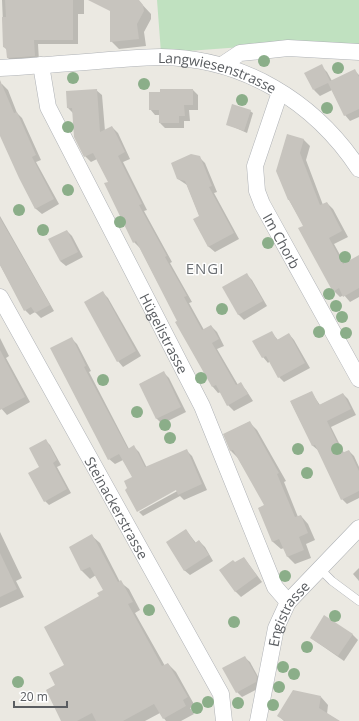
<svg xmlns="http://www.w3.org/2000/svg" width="359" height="721" font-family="'Open Sans',sans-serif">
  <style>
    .green { fill: #c0e1c0 }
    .shadow { fill: #0003 }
    .building { fill: #c7c4be }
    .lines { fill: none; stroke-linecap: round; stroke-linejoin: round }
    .lane-casing { stroke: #afb2b6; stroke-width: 9 }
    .street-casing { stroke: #afb2b6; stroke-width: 17 }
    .lane { stroke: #fff; stroke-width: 8 }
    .street { stroke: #fff; stroke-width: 16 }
    .tree { fill: #8bae89 }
    .labels { text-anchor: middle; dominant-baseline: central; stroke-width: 3; stroke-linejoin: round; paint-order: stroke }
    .street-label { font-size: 14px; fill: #5a5d61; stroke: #fff }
    .neighbourhood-label { font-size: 15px; letter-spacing: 1px; fill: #6b6f73; stroke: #fff }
  </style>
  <rect width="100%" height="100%" fill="#ebe9e2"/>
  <polygon class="green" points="157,0 359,0 359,48 242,47 161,53"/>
  <g class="shadow">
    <polygon points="2,0 84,0 84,14 78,14 78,44 38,44 39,61 12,62 8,58 7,50 4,47"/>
    <polygon points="113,0 138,0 151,14 151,19 144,32 146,46 119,49 111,41"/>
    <polygon points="321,66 327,72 332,81 355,71 359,75 359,117 350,121 345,115 332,90 320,96 314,90"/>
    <polygon points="2,84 8,90 17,113 22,118 41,160 36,162 59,204 42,214 36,209 20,178 0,134 0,85"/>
    <polygon points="96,90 102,95 105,131 112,127 118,133 130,159 123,162 147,210 144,211 172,262 170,263 192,302 189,303 204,330 211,326 217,332 224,346 217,349 238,385 240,384 246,390 253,401 234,411 228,405 221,392 218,393 213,387 176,322 178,321 140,248 134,242 109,182 97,159 91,162 85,156 75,137 73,113 68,108"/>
    <polygon points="193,90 198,95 198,110 189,110 190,121 184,121 184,128 165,128 160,123 160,115 155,115 150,109"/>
    <polygon points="250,111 253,113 247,133 227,124"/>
    <polygon points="288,135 304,140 310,146 306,160 323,205 327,203 333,209 348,237 334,244 345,264 359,257 359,297 350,302 344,295 340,297 334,291 304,226 289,200"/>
    <polygon points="199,157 205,163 217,192 214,193 239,239 215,252 209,247 194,220 200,217 187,185 178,179"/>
    <polygon points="0,216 54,311 41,318 35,312 30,315 25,310 0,265"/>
    <polygon points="67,231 72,236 83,257 66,266 60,261"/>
    <polygon points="247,275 252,280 267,306 244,320 238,314"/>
    <polygon points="103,293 108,298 141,356 123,367 118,361"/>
    <polygon points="271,332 278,340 289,334 294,340 310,368 284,382 279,377 270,361 268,363 263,357"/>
    <polygon points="0,338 9,356 6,358 30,402 7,415 0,407"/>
    <polygon points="71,338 77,344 91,371 89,372 129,449 134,447 139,452 147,468 187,451 192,456 207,490 184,500 180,496 143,516 139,512 181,489 133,477 123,460 115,464 109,459"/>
    <polygon points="164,373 169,378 186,412 162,424 157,419 140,384"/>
    <polygon points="311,392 320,405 343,394 348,399 356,415 331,427 344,453 349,451 354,456 359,467 359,498 347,504 342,499 319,451 313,446 291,402"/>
    <polygon points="249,422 257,430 286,481 284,482 298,517 301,516 308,524 315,540 306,544 311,558 295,564 288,557 284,548 281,549 273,542 259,508 266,505 238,458 231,451 225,434"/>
    <polygon points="46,441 50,445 61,465 57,467 71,493 49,505 45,501 40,468"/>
    <polygon points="186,530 196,543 199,541 205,547 213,561 190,575 184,570"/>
    <polygon points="0,532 22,578 16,581 24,597 0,608"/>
    <polygon points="92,536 100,543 120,582 129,589 140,610 135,613 165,666 168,664 176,672 195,706 190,708 194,714 181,721 166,721 160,713 145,721 62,721 57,685 105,590 96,575 90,579 82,571 70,548"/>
    <polygon points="244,558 262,582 241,597 235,591 235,563"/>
    <polygon points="359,568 359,581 353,574"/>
    <polygon points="352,634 358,640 344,661 311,638"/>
    <polygon points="244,657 250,662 262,684 261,687 242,697 237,692"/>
    <polygon points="321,697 328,705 327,714 339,721 284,721 279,716"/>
  </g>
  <g class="building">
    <polygon points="5,0 73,0 73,40 34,40 35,56 7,58 6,48 3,47 2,17 6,17"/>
    <polygon points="88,0 139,0 143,5 144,11 137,24 139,39 110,42 110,11"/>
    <polygon points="322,64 330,81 355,69 359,77 359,109 344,116 328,83 313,90 304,73"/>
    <polygon points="0,80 14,113 17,112 36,155 32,157 54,199 35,209 19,178 0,136"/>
    <polygon points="97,89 100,132 112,126 125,152 118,156 142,204 139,205 167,256 165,257 187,296 184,297 202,330 211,325 219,339 212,343 236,385 241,382 248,394 227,406 216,385 212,387 175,322 177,321 136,241 133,243 104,183 108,182 93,153 84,157 74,137 72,108 67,108 66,91"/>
    <polygon points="160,89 193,89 193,105 184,105 185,116 179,116 179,123 159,123 159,110 149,110 149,92 160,92"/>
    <polygon points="232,104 251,110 244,131 226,125"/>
    <polygon points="287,134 304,139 300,153 320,205 327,202 342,231 329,238 343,264 359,255 359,288 343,297 339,288 333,292 316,261 298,228 303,226 289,200 288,200 276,171"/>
    <polygon points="191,154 200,156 212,186 209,187 234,233 208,247 193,219 199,216 185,181 177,179 171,163"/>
    <polygon points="0,218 50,305 35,313 31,307 24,311 0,265"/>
    <polygon points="67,230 78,252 60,261 48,239"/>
    <polygon points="247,273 263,301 238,315 222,287"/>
    <polygon points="103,291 136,351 117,362 84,302"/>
    <polygon points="272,331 277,340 289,333 305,363 278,378 266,356 262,358 252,341"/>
    <polygon points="72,337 86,366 84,367 128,449 134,445 145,467 187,449 202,484 178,495 176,490 137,512 125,490 127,488 124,481 132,477 119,454 108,460 50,348"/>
    <polygon points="0,350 25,397 0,410"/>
    <polygon points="164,371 181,407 156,419 139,384"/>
    <polygon points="312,391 319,405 343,393 351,409 327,421 342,453 349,450 359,471 359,491 341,500 315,445 312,446 290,401"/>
    <polygon points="250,421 279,473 277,474 295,517 301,515 308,533 299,537 304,550 287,557 279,539 272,542 258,508 264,505 233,450 230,451 223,434"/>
    <polygon points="46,439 57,460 53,463 67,489 44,502 28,473 39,467 29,448"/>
    <polygon points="186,529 195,543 199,540 209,555 184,571 166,542"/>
    <polygon points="92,534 118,582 121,580 133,602 128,604 162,666 168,663 188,697 183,700 186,706 163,719 154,704 123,721 96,721 92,713 77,721 61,721 46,690 55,685 49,673 64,665 44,627 99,596 97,593 103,590 90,567 81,571 69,547"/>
    <polygon points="0,553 17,589 0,597"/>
    <polygon points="244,557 257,576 235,592 219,570 233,560 235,562"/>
    <polygon points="324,615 353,634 338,656 310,638"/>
    <polygon points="245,656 257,677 256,682 236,693 222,668"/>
    <polygon points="293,690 321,696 319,708 340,721 285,721 277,716"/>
  </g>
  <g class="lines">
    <g class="lane-casing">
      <polyline id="lane" points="319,568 332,581 359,601"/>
    </g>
    <g class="street-casing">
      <g id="street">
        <path id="s1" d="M41,65L48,107L202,406L275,587L288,602"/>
        <polyline points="222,65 240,53 270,50 288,48 359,52"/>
        <path id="s2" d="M0,68C36,66 73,63 109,60C126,59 144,57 161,57C243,58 314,101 359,169"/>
        <path id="s3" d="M280,92L255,166L257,191L262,204L359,379"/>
        <path id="s4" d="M0,297L221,694L224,721"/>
        <path id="s5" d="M258,721L276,628L288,602L359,528"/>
      </g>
    </g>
    <use href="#lane" class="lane"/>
    <use href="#street" class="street"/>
  </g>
  <g class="tree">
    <circle cx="264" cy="61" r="6"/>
    <circle cx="338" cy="68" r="6"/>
    <circle cx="73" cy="78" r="6"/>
    <circle cx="144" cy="84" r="6"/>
    <circle cx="242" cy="100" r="6"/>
    <circle cx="327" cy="108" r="6"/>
    <circle cx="68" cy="127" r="6"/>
    <circle cx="68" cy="190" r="6"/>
    <circle cx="19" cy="210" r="6"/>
    <circle cx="120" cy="222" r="6"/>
    <circle cx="43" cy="230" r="6"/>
    <circle cx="268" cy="243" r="6"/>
    <circle cx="345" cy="257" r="6"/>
    <circle cx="329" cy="294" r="6"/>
    <circle cx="336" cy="306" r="6"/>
    <circle cx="222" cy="309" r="6"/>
    <circle cx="342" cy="317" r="6"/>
    <circle cx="319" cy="332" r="6"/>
    <circle cx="346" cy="333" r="6"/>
    <circle cx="201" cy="378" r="6"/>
    <circle cx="103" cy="380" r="6"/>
    <circle cx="137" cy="412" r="6"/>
    <circle cx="165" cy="425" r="6"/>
    <circle cx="170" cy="438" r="6"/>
    <circle cx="298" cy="449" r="6"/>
    <circle cx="337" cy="449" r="6"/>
    <circle cx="307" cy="473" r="6"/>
    <circle cx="285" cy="576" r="6"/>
    <circle cx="149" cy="610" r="6"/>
    <circle cx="335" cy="616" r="6"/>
    <circle cx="234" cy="622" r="6"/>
    <circle cx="307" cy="647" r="6"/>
    <circle cx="283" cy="667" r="6"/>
    <circle cx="294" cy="674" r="6"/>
    <circle cx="18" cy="682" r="6"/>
    <circle cx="279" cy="687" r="6"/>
    <circle cx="208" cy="702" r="6"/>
    <circle cx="238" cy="703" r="6"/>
    <circle cx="273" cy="705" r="6"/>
    <circle cx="197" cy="708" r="6"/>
  </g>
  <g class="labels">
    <g class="street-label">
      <text stroke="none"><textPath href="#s2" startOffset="220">Langwiesenstrasse</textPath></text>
      <text stroke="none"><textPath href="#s3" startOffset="159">Im Chorb</textPath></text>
      <text stroke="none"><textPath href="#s1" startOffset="297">Hügelistrasse</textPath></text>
      <text stroke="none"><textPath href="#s4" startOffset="241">Steinackerstrasse</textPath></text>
      <text stroke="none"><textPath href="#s5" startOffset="113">Engistrasse</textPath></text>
    </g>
    <g class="neighbourhood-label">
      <text x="205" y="268">ENGI</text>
    </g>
  </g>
  <path d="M14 701v6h53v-6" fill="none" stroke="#5a5d61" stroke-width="2"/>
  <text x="20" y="701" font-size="12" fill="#5a5d61" stroke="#ffffff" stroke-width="3" paint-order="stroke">20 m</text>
</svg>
